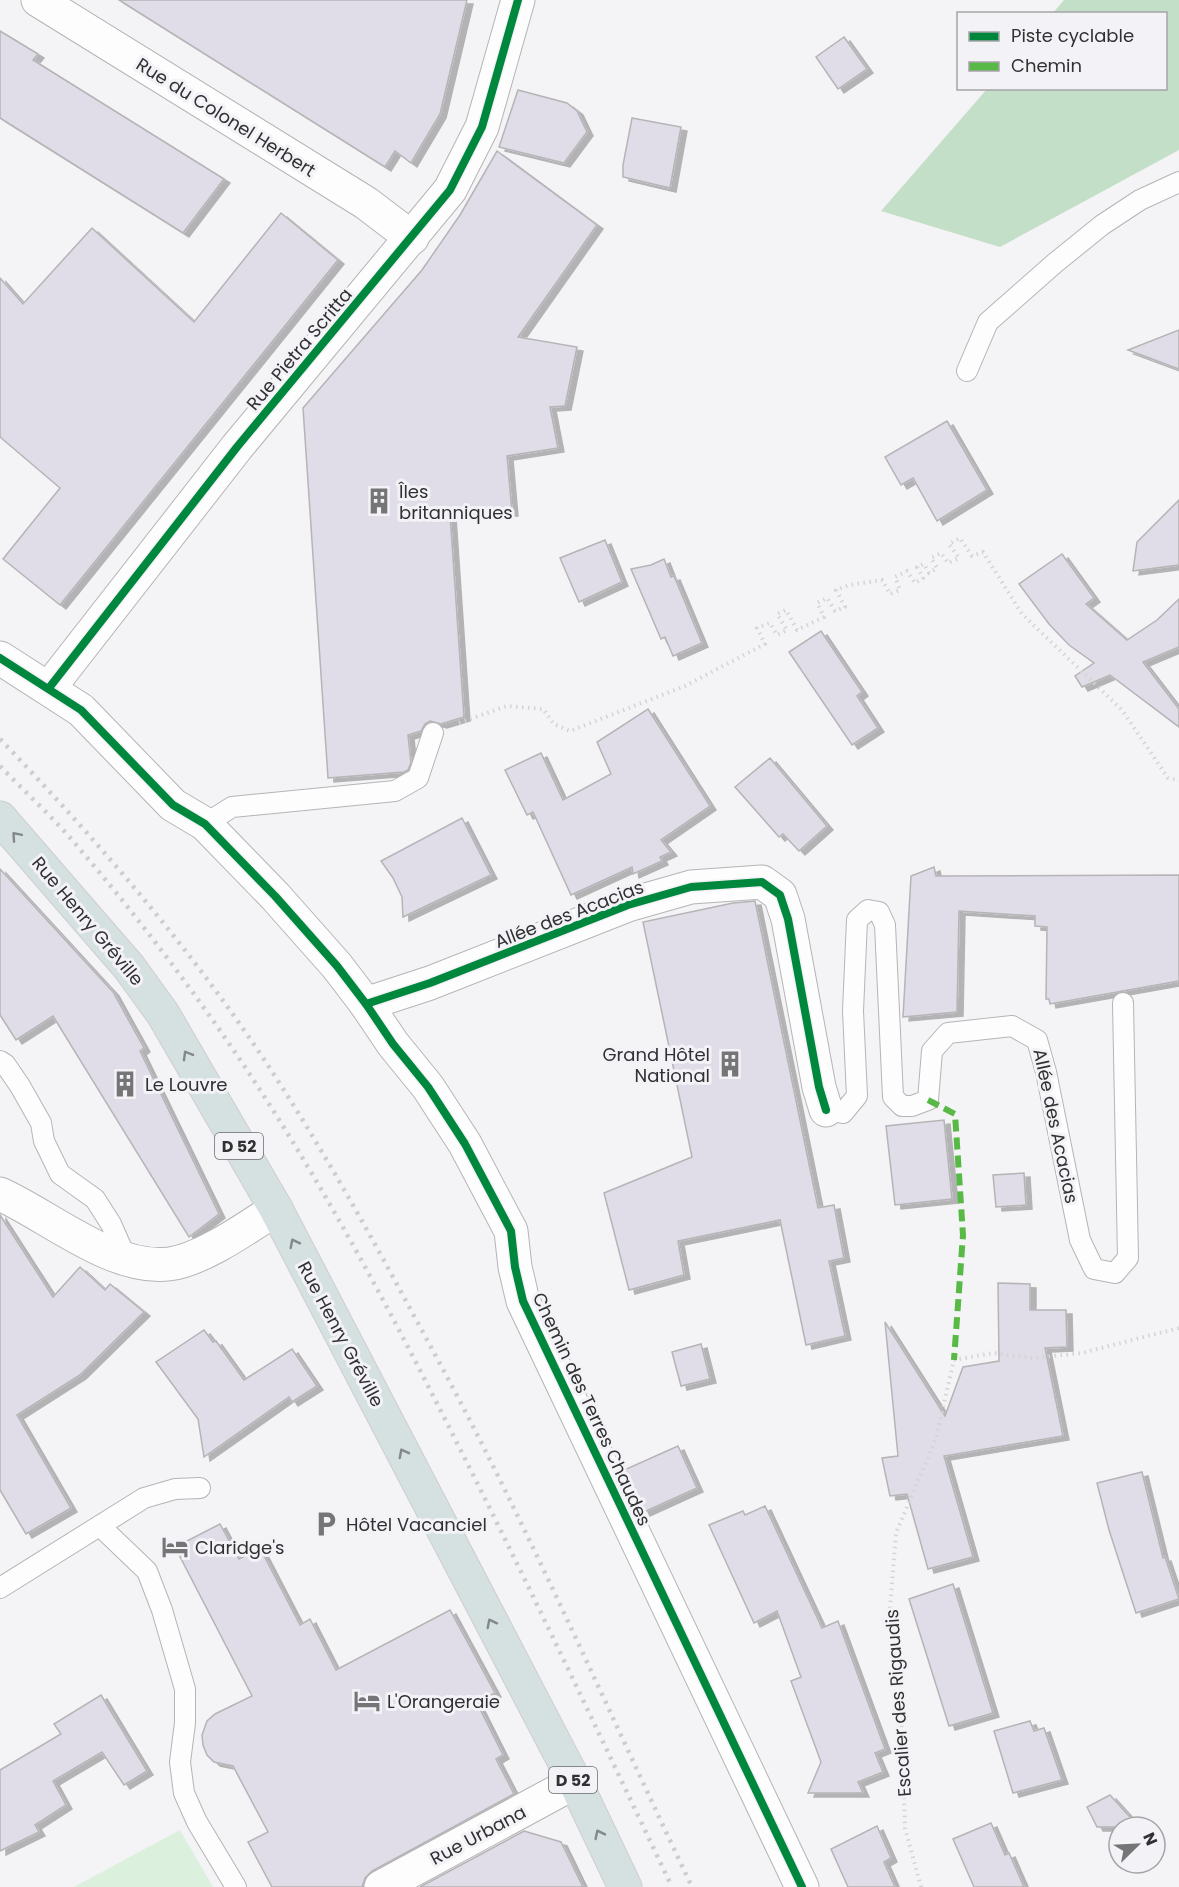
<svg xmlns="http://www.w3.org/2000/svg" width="1179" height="1887" font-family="Poppins,sans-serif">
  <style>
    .green { fill: #dcf0de }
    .forest { fill: #c4dfc7 }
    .building { fill: #e0dce8; stroke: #b5b4b6; stroke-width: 1.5; filter: url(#shadow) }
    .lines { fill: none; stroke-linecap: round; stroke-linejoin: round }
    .lane-casing { stroke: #b5b4b6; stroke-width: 22 }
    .street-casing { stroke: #b5b4b6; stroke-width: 35 }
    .primary-casing { stroke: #cecece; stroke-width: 35 }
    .path { stroke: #d4d4d5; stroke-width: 4; stroke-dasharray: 1.5 4.5; stroke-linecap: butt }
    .lane { stroke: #fdfdfe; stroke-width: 20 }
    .street { stroke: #fdfdfe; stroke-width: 33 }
    .primary { stroke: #d5e0e1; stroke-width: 33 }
    .rail { stroke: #cdcdce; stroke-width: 4.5; stroke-dasharray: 3 6; stroke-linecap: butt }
    .quiet { stroke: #58b947; stroke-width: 6; stroke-dasharray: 12 6; stroke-linecap: butt }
    .cycleway-casing { stroke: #f3f2f6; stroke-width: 11 }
    .cycleway { stroke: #00873e; stroke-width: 8 }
    .oneway { stroke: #83888a }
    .labels { text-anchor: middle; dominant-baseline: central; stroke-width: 6; stroke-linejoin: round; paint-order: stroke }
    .shield { fill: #f3f2f6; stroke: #6b6b6e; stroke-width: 1.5 }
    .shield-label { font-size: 16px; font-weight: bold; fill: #313133 }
    .street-label { font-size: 18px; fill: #313133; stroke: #f3f2f6 }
    .poi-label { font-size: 18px; fill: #313133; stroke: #f3f2f6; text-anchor: start }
  </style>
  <defs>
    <filter id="shadow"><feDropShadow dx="6" dy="4" stdDeviation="0" flood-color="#0004"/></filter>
  </defs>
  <rect width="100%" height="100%" fill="#f4f3f5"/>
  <polygon class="green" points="180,1830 213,1887 74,1887"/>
  <polygon class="forest" points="1064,0 1179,0 1179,150 1000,247 881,211 987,89 1166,88 1166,14 1053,13"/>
  <g class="building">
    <polygon points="119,0 467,0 440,114 411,163 395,151 385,167"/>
    <polygon points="0,31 38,54 33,60 224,179 183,233 0,118"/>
    <polygon points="844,37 867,69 838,89 816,57"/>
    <polygon points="518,90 567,103 577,111 587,132 564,163 499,147"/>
    <polygon points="632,118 681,127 670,188 623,177 623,165"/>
    <polygon points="497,151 597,225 518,337 577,347 565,406 550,407 558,448 507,456 512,512 450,514 464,717 441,724 430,721 425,724 421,731 408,735 411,763 408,770 404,772 328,778 303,408 422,270 460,215"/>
    <polygon points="281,213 338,260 60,605 3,559 60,488 0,437 0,278 23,304 92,228 194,322"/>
    <polygon points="1179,330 1179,369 1128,350"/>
    <polygon points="947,421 987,490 937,521 913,478 901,485 885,457"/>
    <polygon points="1179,500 1179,565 1133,571 1137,542"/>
    <polygon points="605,540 622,582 579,602 560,558"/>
    <polygon points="1062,554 1094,598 1086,604 1127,640 1157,620 1179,599 1179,647 1143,662 1179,709 1179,727 1110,675 1082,687 1075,676 1094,663 1069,645 1049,624 1019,584"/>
    <polygon points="664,559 671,577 674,576 702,643 673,656 665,637 661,639 631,569 651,565"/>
    <polygon points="821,631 862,692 857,696 878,728 852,745 789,652"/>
    <polygon points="648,709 710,806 661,840 671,852 660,857 662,861 633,874 632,867 571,895 533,812 527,815 505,770 541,753 563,800 611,774 597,742"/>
    <polygon points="770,758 827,826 799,851 783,834 779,837 735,787"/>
    <polygon points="462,818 491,875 403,917 402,897 393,878 381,861"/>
    <polygon points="934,867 936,876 1179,875 1179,981 1050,1004 1049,999 1046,999 1047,927 1035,926 1035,916 959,911 957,1012 903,1017 911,876"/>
    <polygon points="0,869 113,992 144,1048 140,1051 219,1214 189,1237 53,1016 16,1040 0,1015"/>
    <polygon points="755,901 818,1208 834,1205 844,1258 829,1261 845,1336 806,1345 780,1220 678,1241 684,1275 629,1290 604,1193 692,1157 643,922 733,903"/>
    <polygon points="944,1120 952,1199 895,1205 886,1126"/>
    <polygon points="1024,1173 1026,1205 996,1207 993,1175"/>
    <polygon points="0,1215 53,1297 80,1267 105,1290 110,1284 144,1312 80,1375 17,1415 71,1508 26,1534 0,1490"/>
    <polygon points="998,1283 1030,1284 1030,1310 1066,1310 1067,1347 1045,1348 1063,1436 944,1456 973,1557 928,1569 907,1494 890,1496 882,1458 898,1456 885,1322 945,1416 963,1367 999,1361"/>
    <polygon points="204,1330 213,1342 216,1341 244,1380 292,1349 317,1386 292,1402 289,1397 204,1457 198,1419 156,1362"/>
    <polygon points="701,1344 710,1379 681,1386 672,1352"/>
    <polygon points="678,1446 697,1488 644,1512 624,1470"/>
    <polygon points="1142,1472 1163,1558 1165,1557 1179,1599 1136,1613 1109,1530 1097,1483"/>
    <polygon points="765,1506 822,1628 838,1621 885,1749 875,1753 883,1772 858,1782 863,1793 808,1793 821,1762 791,1681 801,1677 777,1611 754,1623 709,1525 743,1511 745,1515"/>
    <polygon points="220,1524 239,1559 260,1548 300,1625 310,1619 336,1670 450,1610 495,1693 477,1703 503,1755 496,1759 514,1794 372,1871 365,1878 362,1887 272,1887 248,1842 268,1832 233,1766 214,1762 207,1755 203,1745 202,1735 207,1721 215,1714 252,1696 175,1547"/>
    <polygon points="953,1584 993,1713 949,1726 909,1599"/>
    <polygon points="101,1695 147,1771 124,1785 102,1752 53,1781 66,1805 35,1825 39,1832 0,1851 0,1770 61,1734 54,1724"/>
    <polygon points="1030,1721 1034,1731 1044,1728 1062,1780 1013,1793 994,1731"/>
    <polygon points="1110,1795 1139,1827 1097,1827 1087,1807"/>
    <polygon points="991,1823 1005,1855 1009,1853 1024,1887 974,1887 953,1839"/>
    <polygon points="877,1826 891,1858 884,1862 895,1887 848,1887 831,1849"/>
    <polygon points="524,1831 561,1842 583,1887 420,1887"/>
  </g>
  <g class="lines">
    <g class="lane-casing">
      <g id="lane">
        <polyline points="967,371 988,322 1055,263 1102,225 1140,200 1179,182"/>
        <polyline points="205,824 232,807 395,791 418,778 433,733"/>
        <polyline points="0,1061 5,1064 20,1086 41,1123 44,1141 60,1174 95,1199 111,1224 126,1258"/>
        <polyline points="826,1110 843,1113 857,1096 853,1011 857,920 868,910 879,912 885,925 893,1097 902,1106 912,1106 928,1100 932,1051 948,1033 1012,1026 1037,1040 1046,1072 1080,1240 1094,1269 1115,1273 1128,1258 1123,1003"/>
        <polyline points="100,1526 147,1571 162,1610 185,1689 185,1723 180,1762 184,1793 197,1822 236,1887"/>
        <polyline points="0,1588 144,1498 175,1489 200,1488"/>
      </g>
    </g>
    <g class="street-casing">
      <g id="street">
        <polyline points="38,0 366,203 412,238"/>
        <polyline points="0,658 81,710 173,805 205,824 275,896 337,966 366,1004 393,1044 428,1087 465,1144 511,1231 515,1267 523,1301 802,1887"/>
        <polyline points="49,688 237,447 450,190 482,127 518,0"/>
        <polyline points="366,1004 430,983 628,905 691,887 762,882 780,895 788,919 819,1087 826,1110"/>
        <path d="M0,1194C49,1216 113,1271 169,1264C202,1260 248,1227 276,1209"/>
        <polyline points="381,1887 575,1782"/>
      </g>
    </g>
    <g class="primary-casing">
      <polyline id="primary" points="0,818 129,967 163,1014 276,1209 575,1782 625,1887"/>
    </g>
    <g class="path">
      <polyline points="459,723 507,706 543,709 554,724 570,731 685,686 765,644 757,628 770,623 777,635 787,630 777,614 786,610 797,630 824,617 817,603 827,598 835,611 845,607 836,590 849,585 882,580 890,594 900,590 895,577 907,571 915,583 923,578 917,567 924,564 929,573 937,568 931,558 941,553 948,563 959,558 949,544 960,538 972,556 983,552 1022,614 1122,710 1168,778 1179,780"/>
      <polyline points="921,1887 905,1828 901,1711 889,1622 896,1533 936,1438 954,1360 993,1353 1033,1358 1082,1353 1179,1328"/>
    </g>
    <use href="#lane" class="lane"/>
    <use href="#street" class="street"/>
    <use href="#primary" class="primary"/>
    <g class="rail">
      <path d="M0,739C92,835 180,936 255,1046C313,1132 364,1223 413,1314C438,1360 463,1406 486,1452C558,1595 623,1742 692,1887"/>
      <path d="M0,766C21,788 44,809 65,832C114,888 161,948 204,1008C302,1144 381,1292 456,1441C531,1589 601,1738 672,1887"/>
    </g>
    <polyline class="quiet" points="928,1100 955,1114 963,1235 954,1360"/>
    <g class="cycleway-casing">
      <g id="cycleway">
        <polyline points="0,658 81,710 173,805 205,824 275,896 337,966 366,1004 393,1044 428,1087 465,1144 511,1231 515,1267 523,1301 802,1887"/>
        <polyline points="49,688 237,447 450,190 482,127 518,0"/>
        <polyline points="366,1004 430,983 628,905 691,887 762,882 780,895 788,919 819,1087 826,1110"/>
      </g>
    </g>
    <use href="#cycleway" class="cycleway"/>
  </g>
  <defs><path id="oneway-chevron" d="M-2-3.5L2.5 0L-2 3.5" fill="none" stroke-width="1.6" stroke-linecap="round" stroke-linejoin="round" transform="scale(1.5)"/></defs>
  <g class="oneway">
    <use href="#oneway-chevron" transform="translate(16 836) rotate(-131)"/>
    <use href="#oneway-chevron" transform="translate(187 1055) rotate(-120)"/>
    <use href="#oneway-chevron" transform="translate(294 1243) rotate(-117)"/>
    <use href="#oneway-chevron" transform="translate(403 1453) rotate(-118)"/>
    <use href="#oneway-chevron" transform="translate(491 1623) rotate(-117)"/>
    <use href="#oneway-chevron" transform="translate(599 1834) rotate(-116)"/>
  </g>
  <defs>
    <g id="building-bare" transform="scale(2.07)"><path d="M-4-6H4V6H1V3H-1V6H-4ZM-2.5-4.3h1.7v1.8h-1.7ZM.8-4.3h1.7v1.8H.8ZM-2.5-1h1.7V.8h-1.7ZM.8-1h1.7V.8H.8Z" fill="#757577" stroke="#f3f2f6" stroke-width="2.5" paint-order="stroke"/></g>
    <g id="parking-bare" transform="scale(2.07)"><path d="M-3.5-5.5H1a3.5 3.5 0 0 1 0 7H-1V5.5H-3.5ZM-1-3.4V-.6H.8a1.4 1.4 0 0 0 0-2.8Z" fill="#757577" stroke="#f3f2f6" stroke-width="2.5" paint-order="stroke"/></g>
    <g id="hotel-bare" transform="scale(2.07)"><path d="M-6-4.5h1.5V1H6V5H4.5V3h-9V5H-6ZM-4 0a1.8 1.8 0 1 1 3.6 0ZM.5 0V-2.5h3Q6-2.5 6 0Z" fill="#757577" stroke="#f3f2f6" stroke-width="2.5" paint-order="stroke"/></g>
  </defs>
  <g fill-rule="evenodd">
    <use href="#building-bare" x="379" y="501"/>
    <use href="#building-bare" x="730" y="1064"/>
    <use href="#building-bare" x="125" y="1084"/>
    <use href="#parking-bare" x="326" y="1524"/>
    <use href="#hotel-bare" x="175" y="1547"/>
    <use href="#hotel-bare" x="367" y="1701"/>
  </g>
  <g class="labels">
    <g class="shield">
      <rect x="215" y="1133" width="48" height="26" rx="4.5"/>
      <rect x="549" y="1767" width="48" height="26" rx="4.5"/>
    </g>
    <g class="shield-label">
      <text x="239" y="1146">D 52</text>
      <text x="573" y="1780">D 52</text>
    </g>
    <g class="street-label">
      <text transform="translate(226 117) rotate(32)">Rue du Colonel Herbert</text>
      <text transform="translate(299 349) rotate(-50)">Rue Pietra Scritta</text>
      <text transform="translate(569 914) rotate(-21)">Allée des Acacias</text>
      <text transform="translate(88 921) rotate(50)">Rue Henry Gréville</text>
      <text transform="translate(1056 1126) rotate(78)">Allée des Acacias</text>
      <text transform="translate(341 1334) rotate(62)">Rue Henry Gréville</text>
      <text transform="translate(592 1409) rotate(65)">Chemin des Terres Chaudes</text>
      <text transform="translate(898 1703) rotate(-94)">Escalier des Rigaudis</text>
      <text transform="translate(478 1835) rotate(-28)">Rue Urbana</text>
    </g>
    <g class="poi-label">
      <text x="399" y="491">Îles<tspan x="399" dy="21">britanniques</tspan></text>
      <text x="710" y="1054" text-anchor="end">Grand Hôtel<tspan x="710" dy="21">National</tspan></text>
      <text x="145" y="1084">Le Louvre</text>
      <text x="346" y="1524">Hôtel Vacanciel</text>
      <text x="195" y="1547">Claridge's</text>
      <text x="387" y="1701">L'Orangeraie</text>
    </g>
  </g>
  <rect x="957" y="12" width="210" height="78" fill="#f3f2f6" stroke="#a5a5a8" stroke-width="1.5"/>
  <rect x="969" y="32" width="30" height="9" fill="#00873e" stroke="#a5a5a8" stroke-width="1.5"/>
  <text x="1011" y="42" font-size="18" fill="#313133">Piste cyclable</text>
  <rect x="969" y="62" width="30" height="9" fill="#58b947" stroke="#a5a5a8" stroke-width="1.5"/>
  <text x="1011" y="72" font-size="18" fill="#313133">Chemin</text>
  <g transform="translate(1137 1845) rotate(66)"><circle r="28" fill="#f3f2f6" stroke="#a5a5a8" stroke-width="1.5"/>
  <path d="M0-4.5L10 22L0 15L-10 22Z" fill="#757577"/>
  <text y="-9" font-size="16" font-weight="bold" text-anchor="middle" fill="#313133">N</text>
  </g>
</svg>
